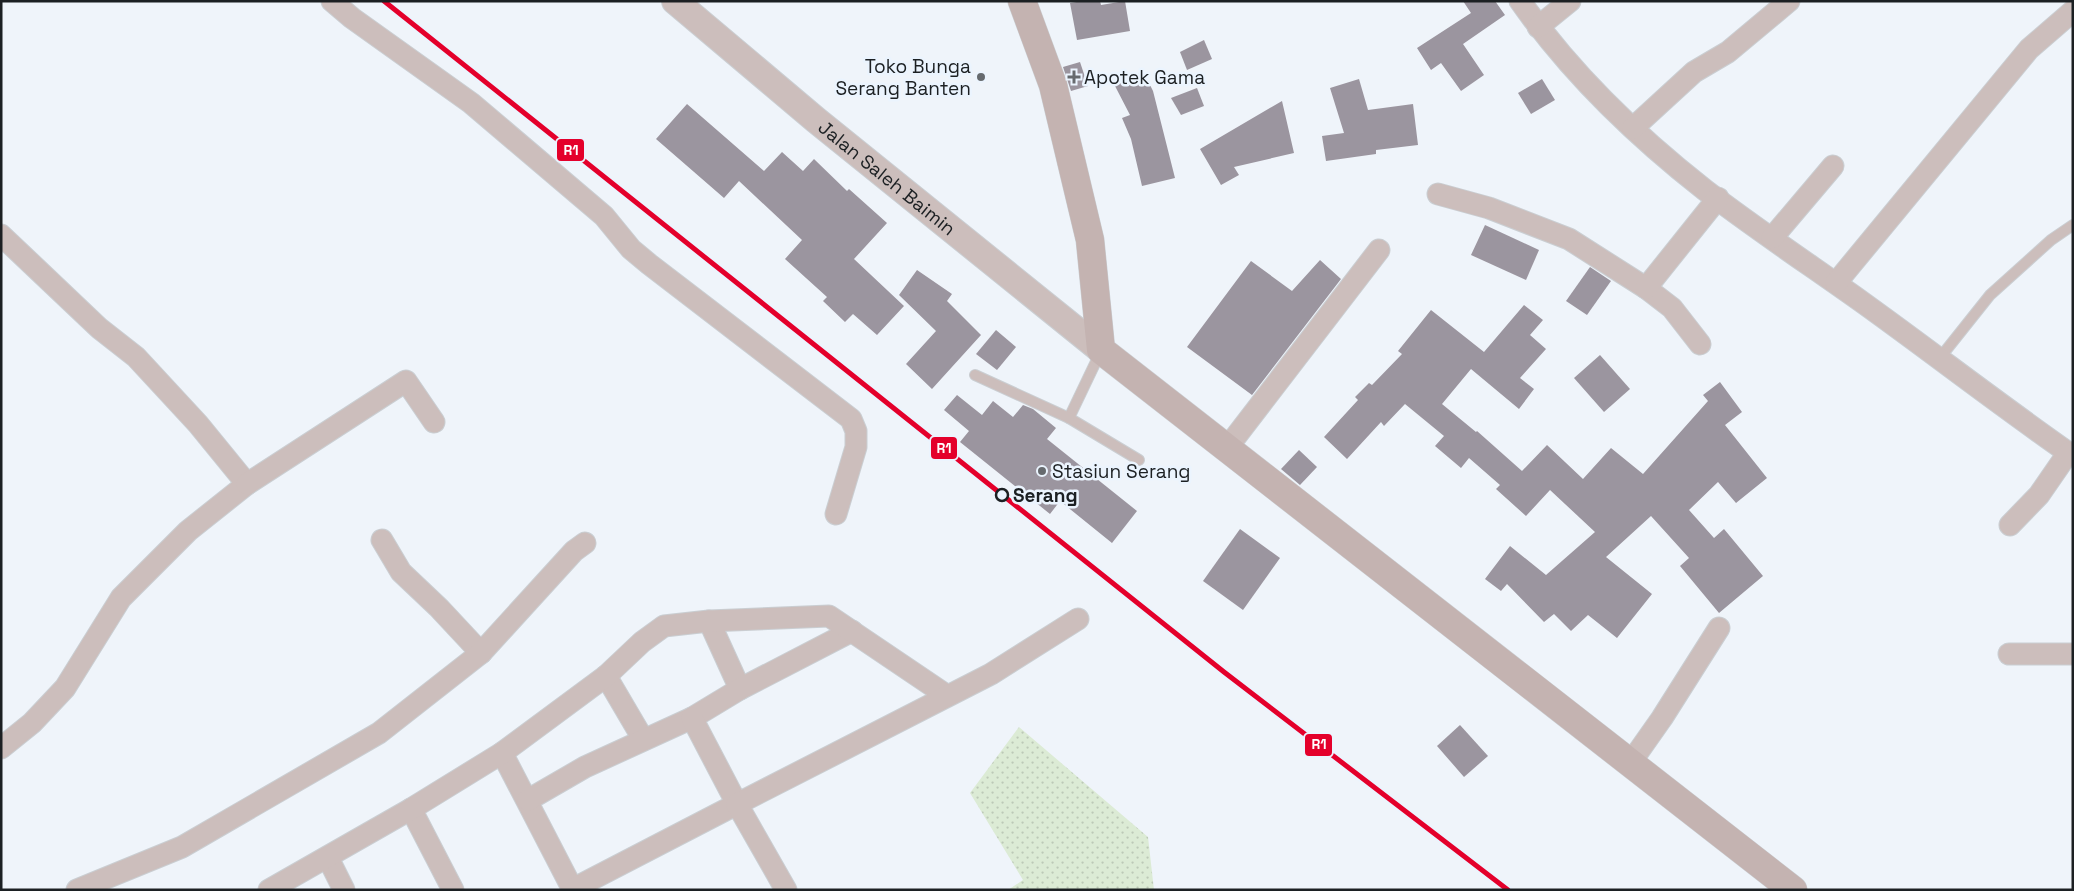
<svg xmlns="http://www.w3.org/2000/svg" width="2074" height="891" font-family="'Space Grotesk',sans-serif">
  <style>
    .green { fill: url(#green-dots) }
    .building { fill: #9b959f }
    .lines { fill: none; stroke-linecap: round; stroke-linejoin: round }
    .service-casing { stroke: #caced2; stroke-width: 12 }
    .minor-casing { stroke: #caced2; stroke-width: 23 }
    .tertiary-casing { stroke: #caced2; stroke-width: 28 }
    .secondary-casing { stroke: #caced2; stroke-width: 29 }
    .service { stroke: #ccbebc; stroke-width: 10 }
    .minor { stroke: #ccbebc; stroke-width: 21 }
    .tertiary { stroke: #ccbebc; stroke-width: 26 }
    .secondary { stroke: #c4b3b1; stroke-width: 28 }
    .rail-1-casing { stroke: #ebf4fe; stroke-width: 9 }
    .rail-1 { stroke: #e4002b; stroke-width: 5 }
    .poi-dot { fill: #666a6e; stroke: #ebf4fe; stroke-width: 2 }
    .stop-dot { fill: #ebf4fe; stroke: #1c2023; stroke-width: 2.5 }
    .labels { text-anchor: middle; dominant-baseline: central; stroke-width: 5; stroke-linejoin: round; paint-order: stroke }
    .poi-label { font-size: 19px; fill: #1c2023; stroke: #ebf4fe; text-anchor: start }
    .street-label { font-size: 19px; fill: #1c2023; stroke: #ebf4fe }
    .stop-label { font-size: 19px; font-weight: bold; fill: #1c2023; stroke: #ebf4fe; text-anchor: start }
    .line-badge { stroke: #ebf4fe; stroke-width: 2 }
    .badge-label { font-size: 14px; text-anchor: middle; font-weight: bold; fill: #fff }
  </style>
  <defs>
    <pattern id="green-dots" width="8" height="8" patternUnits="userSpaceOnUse" patternTransform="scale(1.25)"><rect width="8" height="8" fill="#dcebd5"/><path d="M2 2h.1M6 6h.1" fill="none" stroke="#bcc9b7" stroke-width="1.8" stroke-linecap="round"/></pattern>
  </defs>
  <rect width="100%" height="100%" fill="#eff4fa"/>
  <polygon class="green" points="1019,727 1148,837 1154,890 1008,890 1023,880 970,793"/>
  <g class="building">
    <polygon points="1083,1 1100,1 1101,5 1125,1 1130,31 1077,40 1070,3"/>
    <polygon points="1463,1 1495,1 1505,15 1463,44 1484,75 1461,91 1441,63 1431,70 1417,48 1471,13"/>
    <polygon points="1204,40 1212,59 1187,70 1180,52"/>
    <polygon points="1080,62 1088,86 1071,91 1063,67"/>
    <polygon points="1143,71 1153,91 1175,178 1142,186 1131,139 1122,118 1130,115 1115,86"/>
    <polygon points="1359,79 1368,110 1413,104 1418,145 1376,150 1376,154 1326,161 1322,136 1344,133 1330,88"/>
    <polygon points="1542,79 1555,100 1531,114 1518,93"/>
    <polygon points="1197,88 1204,106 1181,115 1171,98"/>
    <polygon points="1282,101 1294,153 1234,167 1239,175 1221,185 1200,149"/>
    <polygon points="687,104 764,171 782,152 803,171 814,159 847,191 849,189 887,223 854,259 904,306 877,335 853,314 845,322 823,301 827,297 785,259 802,240 739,181 724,198 656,139"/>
    <polygon points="1485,225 1539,250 1526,280 1471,255"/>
    <polygon points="1320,260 1341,279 1252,395 1187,347 1251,261 1292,291"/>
    <polygon points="1590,267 1611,281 1587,315 1566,301"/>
    <polygon points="917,270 952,294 947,301 981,335 932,389 906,364 936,331 899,295"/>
    <polygon points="1524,305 1543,320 1530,335 1546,349 1520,378 1534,389 1519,409 1471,369 1442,404 1476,432 1477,431 1522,471 1547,445 1583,479 1611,448 1643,474 1708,401 1703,395 1720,382 1742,412 1725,425 1767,478 1736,503 1718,482 1689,510 1714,538 1724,529 1763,576 1719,613 1680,566 1689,558 1651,516 1606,557 1652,594 1617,638 1588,615 1571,631 1554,614 1544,622 1507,584 1501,591 1485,579 1510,546 1546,575 1595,532 1550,490 1526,516 1496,489 1500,485 1469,458 1461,468 1435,446 1444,436 1405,404 1384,426 1381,422 1347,459 1324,437 1358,400 1355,397 1369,383 1372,385 1402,354 1398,351 1431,310 1484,352"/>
    <polygon points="996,330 1016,347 997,370 976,354"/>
    <polygon points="1600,355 1630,389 1604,412 1574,378"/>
    <polygon points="957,395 982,415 993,401 1013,417 1023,405 1033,409 1056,428 1047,439 1137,511 1112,543 1060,501 1050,514 960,442 969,431 944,410"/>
    <polygon points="1299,450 1317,467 1300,485 1281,469"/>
    <polygon points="1240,529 1280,558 1243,610 1203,581"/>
    <polygon points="1460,725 1488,756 1464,777 1437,746"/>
  </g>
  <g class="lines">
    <g class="service-casing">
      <g id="service">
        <polyline points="1101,351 1069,418 1139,460"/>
        <polyline points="1939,359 1990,295 2051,240 2073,225"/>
        <polyline points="975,375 1069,418"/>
      </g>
    </g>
    <g class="minor-casing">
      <g id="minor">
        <polyline points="332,1 352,18 471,103 604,216 631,249 649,264 851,419 856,431 856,447 836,514"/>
        <path d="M1520,1C1570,72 1636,136 1705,190C1756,229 1810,265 1862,302C1933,353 2001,406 2073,456"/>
        <polyline points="1538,27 1570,1"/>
        <polyline points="1633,128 1694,72 1728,52 1789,1"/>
        <polyline points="1438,194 1489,208 1569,239 1646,288 1672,308 1700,344"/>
        <polyline points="1,235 99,328 136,357 198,424 247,484 188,531 121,598 65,688 32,723 1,748"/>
        <polyline points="1772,238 1833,166"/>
        <polyline points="1836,283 2029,49 2073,11"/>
        <polyline points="1646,288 1718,198"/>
        <polyline points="1227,448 1379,250"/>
        <polyline points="247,484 406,381 434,422"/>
        <polyline points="2010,525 2039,495 2068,453"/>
        <polyline points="382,540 401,572 439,608 481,653"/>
        <polyline points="709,621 740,689"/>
        <polyline points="2009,654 2073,654"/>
        <polyline points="606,676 643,739"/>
        <polyline points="502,753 573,890"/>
        <polyline points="1631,762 1662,718 1719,628"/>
        <polyline points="528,800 585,767 692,718 740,689 852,631"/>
        <polyline points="411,809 453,890"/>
        <polyline points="328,858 344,890"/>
        <polyline points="573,889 737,804 692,718"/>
        <polyline points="77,890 182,847 379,733 481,653 574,551 585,543"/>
        <polyline points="269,890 411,809 502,753 606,676 642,642 664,626 709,621 829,616 946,695"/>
        <polyline points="786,890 737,804 991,674 1078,619"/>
      </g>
    </g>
    <g class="tertiary-casing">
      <g id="tertiary">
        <path id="s1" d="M675,1L816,120L1101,350"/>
      </g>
    </g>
    <g class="secondary-casing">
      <polyline id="secondary" points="1022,1 1053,85 1090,240 1101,350 1793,890"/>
    </g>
    <use href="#service" class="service"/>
    <use href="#minor" class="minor"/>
    <use href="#tertiary" class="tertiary"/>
    <use href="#secondary" class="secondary"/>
    <g class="rail-1-casing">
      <polyline id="rail-1" points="384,1 1224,672 1508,890"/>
    </g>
    <use href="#rail-1" class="rail-1"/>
  </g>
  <g class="poi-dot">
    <circle cx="981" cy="77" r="5"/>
    <path d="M1071.5 69.5h5v5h5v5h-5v5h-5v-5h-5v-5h5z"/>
    <circle cx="1042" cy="471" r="5"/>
  </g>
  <circle class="stop-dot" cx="1002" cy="495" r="6"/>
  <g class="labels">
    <g class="poi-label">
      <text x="971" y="66" text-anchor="end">Toko Bunga<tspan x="971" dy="22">Serang Banten</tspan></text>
      <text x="1084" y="77">Apotek Gama</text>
      <text x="1052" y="471">Stasiun Serang</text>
    </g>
    <g class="street-label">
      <text stroke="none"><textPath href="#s1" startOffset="276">Jalan Saleh Baimin</textPath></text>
    </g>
    <g class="stop-label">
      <text x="1013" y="495">Serang</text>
    </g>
  </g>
  <g class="line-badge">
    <rect x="556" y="138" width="29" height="24" rx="5" fill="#e4002b"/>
    <rect x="930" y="436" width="28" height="24" rx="5" fill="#e4002b"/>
    <rect x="1304" y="733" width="29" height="24" rx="5" fill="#e4002b"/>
  </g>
  <g class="badge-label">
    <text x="571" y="155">R1</text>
    <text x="944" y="453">R1</text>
    <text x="1319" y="749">R1</text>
  </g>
  <rect width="2074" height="891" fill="none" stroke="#1c2023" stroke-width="5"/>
</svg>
